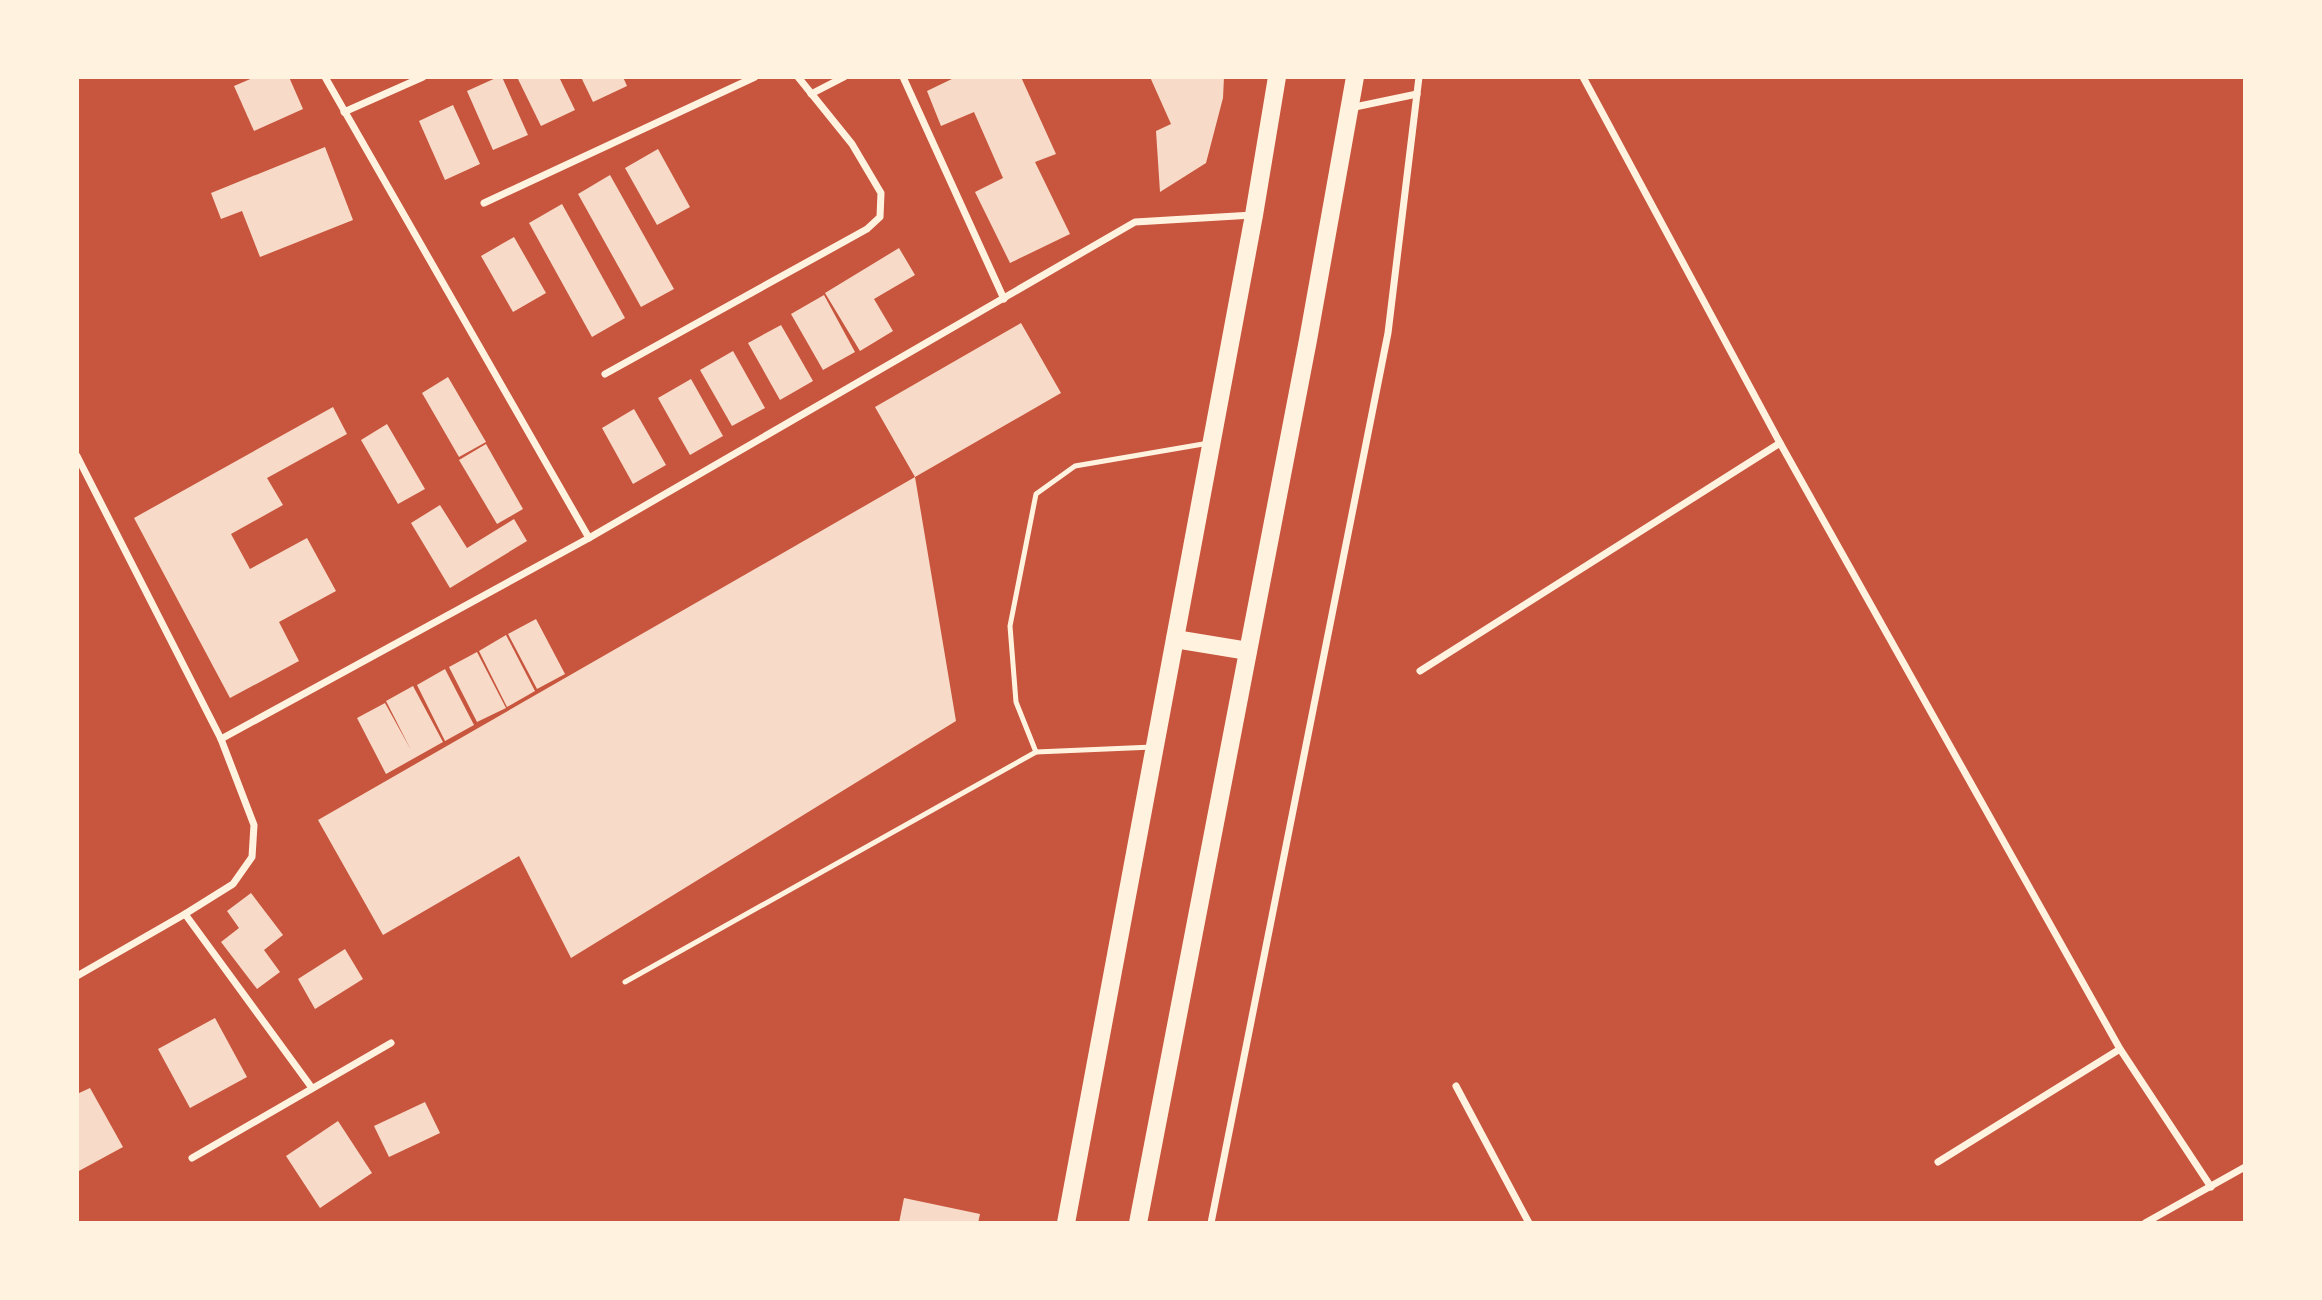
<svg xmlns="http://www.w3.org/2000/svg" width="2322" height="1300" font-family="Arial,sans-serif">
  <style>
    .building { fill: #f7dbc8 }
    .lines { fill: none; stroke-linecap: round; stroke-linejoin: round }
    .service { stroke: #fff3e0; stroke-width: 5 }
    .minor { stroke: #fff3e0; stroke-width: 7 }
    .primary { stroke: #fff3e0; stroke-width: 18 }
  </style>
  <rect width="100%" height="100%" fill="#c8553d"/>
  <g class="building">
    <polygon points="255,77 289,77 303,109 254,131 234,86"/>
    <polygon points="498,77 502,77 528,135 493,150 467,91"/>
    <polygon points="517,77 559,77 575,110 541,126"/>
    <polygon points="581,77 623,77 627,86 593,102"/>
    <polygon points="956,77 1021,77 1056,154 1035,162 1070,234 1010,263 975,192 1003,178 974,112 941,126 927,91"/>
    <polygon points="1150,77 1224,77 1223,98 1206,163 1160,192 1156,131 1171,124"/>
    <polygon points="453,105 480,164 445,180 419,121"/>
    <polygon points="325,147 353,220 260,257 242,211 221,219 211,193"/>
    <polygon points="658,149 690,207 657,225 625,168"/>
    <polygon points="610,175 674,289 641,307 578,194"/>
    <polygon points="562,204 625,318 592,337 529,223"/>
    <polygon points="514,237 546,293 513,312 481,256"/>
    <polygon points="899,248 915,275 874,299 893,331 860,351 825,293"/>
    <polygon points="824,295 855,352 823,370 791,314"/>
    <polygon points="1021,323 1061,393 915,477 956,721 571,958 519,856 383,935 318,820 915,477 875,407"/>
    <polygon points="781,325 813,381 780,400 748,343"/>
    <polygon points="733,351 765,408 732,426 700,370"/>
    <polygon points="448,377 486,442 459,457 422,393"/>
    <polygon points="691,379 723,436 690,455 658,398"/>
    <polygon points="333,407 347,434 267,478 283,505 231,534 250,569 307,538 336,591 279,622 299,661 230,698 134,518"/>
    <polygon points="634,409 666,465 633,484 602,428"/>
    <polygon points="387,424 425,489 398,504 361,440"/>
    <polygon points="486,444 523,509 497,524 459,460"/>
    <polygon points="440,505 467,548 514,519 527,541 450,588 411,523"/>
    <polygon points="536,619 565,674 537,689 508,634"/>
    <polygon points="506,635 535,691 507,707 479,651"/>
    <polygon points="477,652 506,708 477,722 449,667"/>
    <polygon points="445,669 474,725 445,741 417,685"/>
    <polygon points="413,686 443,742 386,774 357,718 385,703 411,750 386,701"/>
    <polygon points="251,893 283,935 264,950 280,972 257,989 221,942 239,928 227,911"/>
    <polygon points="345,949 363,979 315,1009 298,979"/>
    <polygon points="215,1018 247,1077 190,1108 158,1049"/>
    <polygon points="90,1088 123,1147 77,1172 77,1094"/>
    <polygon points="425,1102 440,1133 389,1157 374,1126"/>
    <polygon points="338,1121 372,1173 320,1208 286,1156"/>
    <polygon points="904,1198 980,1214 978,1223 899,1223"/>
  </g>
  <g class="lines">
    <g class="service">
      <polyline points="1153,747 1036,752 1016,702 1010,626 1036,494 1075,466 1209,443"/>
      <polyline points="625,982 1036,752"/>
    </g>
    <g class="minor">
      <polyline points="325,77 589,538"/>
      <polyline points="903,77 1004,299"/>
      <polyline points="1583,77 1780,443 2120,1049 2211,1187"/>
      <polyline points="811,94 844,77"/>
      <polyline points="1350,108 1417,94"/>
      <polyline points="344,112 423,77"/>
      <polyline points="484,203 755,77"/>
      <polyline points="605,374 867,229 880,217 881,193 852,144 798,77"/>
      <polyline points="77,456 221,739 254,825 252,857 233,884 185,914 77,976"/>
      <polyline points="1420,671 1780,443"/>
      <polyline points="221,739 589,538 1135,222 1253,215"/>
      <polyline points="185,914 312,1088"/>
      <polyline points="1456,1086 1529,1223"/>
      <polyline points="192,1158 391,1043"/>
      <polyline points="1938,1162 2120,1049"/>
      <polyline points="1211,1223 1388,333 1419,77"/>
      <polyline points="2145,1223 2245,1167"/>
    </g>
    <g class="primary">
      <polyline points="1175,639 1248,651"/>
      <polyline points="1066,1223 1254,215 1277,77"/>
      <polyline points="1138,1223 1308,340 1355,77"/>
    </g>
  </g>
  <rect width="2322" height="1300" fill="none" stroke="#fff3e0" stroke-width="158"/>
</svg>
